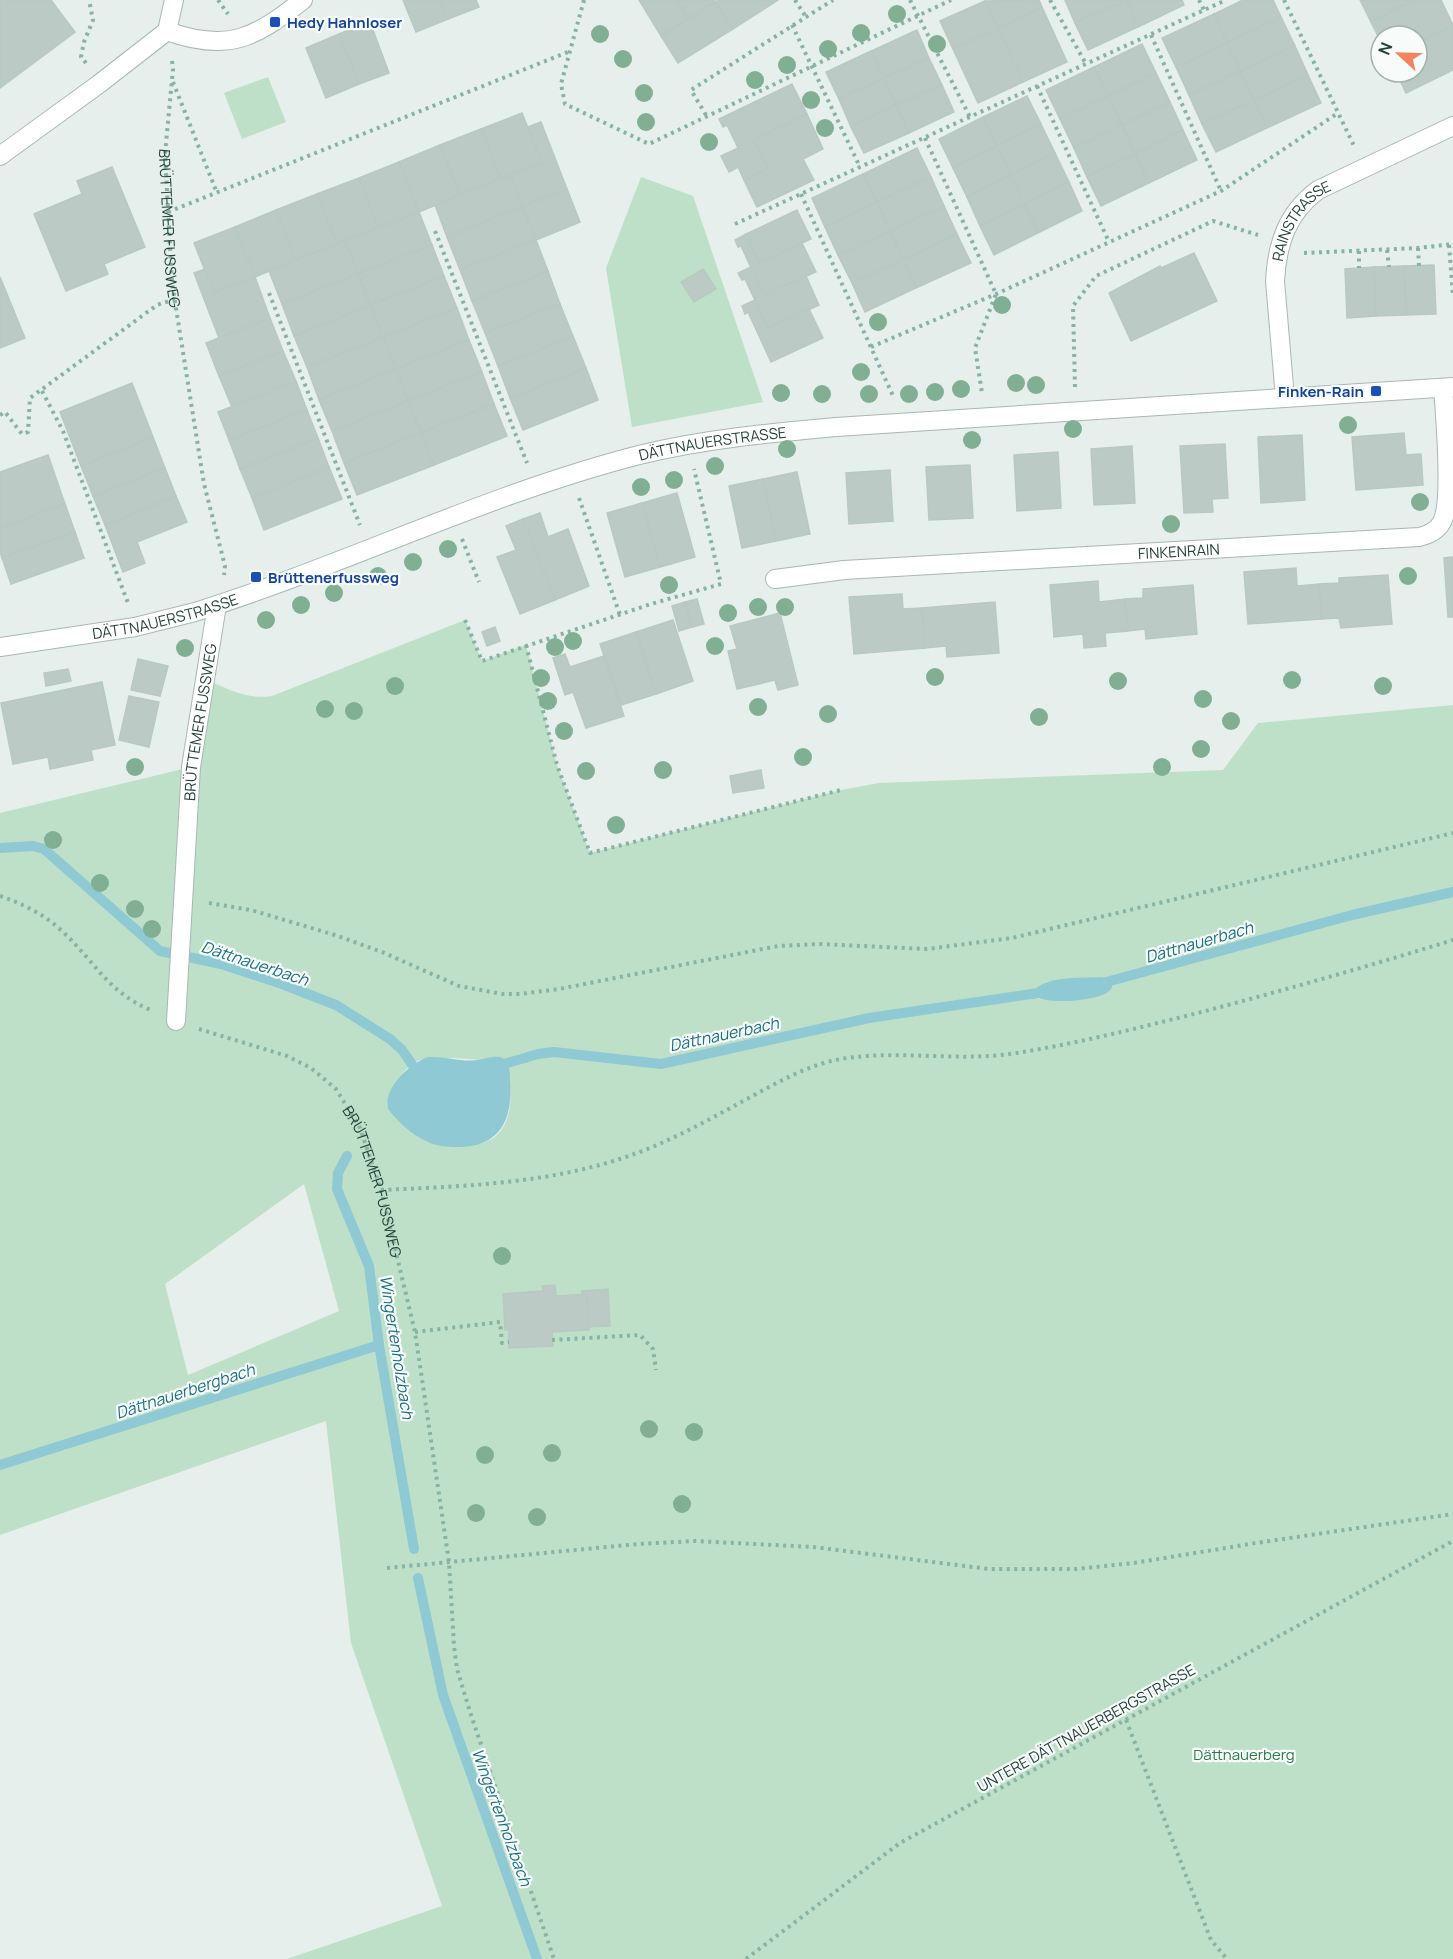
<svg xmlns="http://www.w3.org/2000/svg" width="1453" height="1959" font-family="Manrope,sans-serif">
  <style>
    .green { fill: #bfe0c8; fill-rule: evenodd }
    .water { fill: #8ec9d4 }
    .lines { fill: none; stroke-linecap: round; stroke-linejoin: round }
    .stream { stroke: #8ec9d4; stroke-width: 10 }
    .building { fill: #bbcac4; stroke: #b8c9c2; stroke-width: 1.5 }
    .street-casing { stroke: #a8b8b2; stroke-width: 20 }
    .path { stroke: #86b3a5; stroke-width: 4; stroke-dasharray: 3 4.5; stroke-linecap: butt }
    .street { stroke: #fff; stroke-width: 18 }
    .tree { fill: #80af93 }
    .transit-dot { fill: #1a4fb4; stroke: #f7fbf9; stroke-width: 2 }
    .labels { text-anchor: middle; dominant-baseline: central; stroke-width: 4.5; stroke-linejoin: round; paint-order: stroke }
    .transit-label { font-size: 15px; font-weight: bold; fill: #164399; stroke: #f7fbf9; text-anchor: start }
    .street-label { font-size: 15px; fill: #24423a; stroke: #f7fbf9 }
    .park-label { font-size: 15px; fill: #2d7a4b; stroke: #f7fbf9 }
    .water-label { font-size: 16px; font-style: italic; fill: #1c6f80; stroke: #f7fbf9 }
  </style>
  <rect width="100%" height="100%" fill="#e6efeb"/>
  <g class="green">
    <polygon points="268,77 286,122 242,139 224,93"/>
    <polygon points="641,177 693,196 763,402 632,427 606,268"/>
    <path d="M465,620L482,661L526,645L557,765L590,853L841,790L879,783L1223,770L1258,723L1453,705V1959H287L442,1906L351,1643L326,1421L0,1535V813L191,767L205,679C228,689 247,700 272,696ZM1102,977L1112,980L1113,983C1113,985 1110,991 1108,992C1098,1000 1049,1002 1037,998L1046,982L1072,978ZM454,1058L507,1062C511,1085 515,1116 498,1134C492,1141 482,1143 473,1145C437,1153 410,1135 388,1109C384,1094 406,1064 420,1060C431,1057 444,1059 454,1058ZM304,1184L339,1311L188,1375L165,1284Z"/>
  </g>
  <g class="water">
    <path d="M1102,977L1109,979L1113,983C1112,987 1112,989 1108,992C1097,1001 1042,1006 1033,994C1039,975 1085,978 1102,977Z"/>
    <path d="M428,1057C444,1056 461,1062 478,1060C485,1059 498,1054 504,1059C510,1063 510,1074 510,1080C513,1117 502,1145 462,1147C449,1147 437,1147 426,1141C411,1134 398,1122 388,1109C383,1088 409,1064 428,1057Z"/>
  </g>
  <g class="lines">
    <g class="stream">
      <polyline points="0,848 33,846 44,849 160,951 221,964 282,984 336,1005 390,1039 402,1050 420,1076"/>
      <polyline points="1099,984 1352,915 1453,892"/>
      <polyline points="494,1067 538,1054 554,1052 661,1064 869,1018 1045,992"/>
      <polyline points="347,1156 338,1173 337,1189 369,1266 379,1345 414,1549"/>
      <polyline points="0,1465 379,1345"/>
      <polyline points="418,1578 443,1695 537,1959"/>
    </g>
  </g>
  <g class="building">
    <polygon points="0,0 51,0 75,32 0,88"/>
    <polygon points="403,0 440,0 448,19 416,32"/>
    <polygon points="440,0 476,0 479,7 448,19"/>
    <polygon points="639,0 677,0 688,19 661,36"/>
    <polygon points="677,0 714,0 715,2 688,19"/>
    <polygon points="718,0 778,0 733,29 715,2"/>
    <polygon points="1039,0 1042,7 998,28 985,1"/>
    <polygon points="1065,0 1126,0 1075,23"/>
    <polygon points="1126,0 1182,0 1184,5 1138,27"/>
    <polygon points="1126,0 1138,27 1088,50 1075,23"/>
    <polygon points="1243,0 1273,0 1281,17 1227,43 1214,14"/>
    <polygon points="1360,0 1413,0 1371,22"/>
    <polygon points="1413,0 1441,0 1453,25 1417,43 1417,36 1381,36 1381,42 1371,22"/>
    <polygon points="985,1 998,28 953,49 940,21"/>
    <polygon points="715,2 733,29 678,63 661,36"/>
    <polygon points="1042,7 1067,62 1023,82 998,28"/>
    <polygon points="1214,14 1227,43 1176,67 1162,38"/>
    <polygon points="1281,17 1295,46 1240,71 1227,43"/>
    <polygon points="370,22 389,73 359,84 339,34"/>
    <polygon points="1453,25 1453,70 1406,93 1396,72 1417,72 1417,43"/>
    <polygon points="998,28 1023,82 978,103 953,49"/>
    <polygon points="917,30 929,58 884,78 871,51"/>
    <polygon points="339,34 359,84 326,98 306,48"/>
    <polygon points="1227,43 1240,71 1189,95 1176,67"/>
    <polygon points="1142,44 1156,73 1108,96 1094,67"/>
    <polygon points="1295,46 1308,75 1254,100 1240,71"/>
    <polygon points="871,51 884,78 839,99 826,72"/>
    <polygon points="929,58 942,85 896,105 884,78"/>
    <polygon points="1094,67 1108,96 1060,119 1046,90"/>
    <polygon points="1240,71 1254,100 1202,124 1189,95"/>
    <polygon points="1156,73 1170,102 1122,125 1108,96"/>
    <polygon points="1308,75 1321,103 1267,128 1254,100"/>
    <polygon points="884,78 896,105 851,127 839,99"/>
    <polygon points="792,84 807,114 754,140 768,169 744,180 738,167 729,172 721,156 738,148 727,125 723,127 719,119"/>
    <polygon points="942,85 954,112 909,133 896,105"/>
    <polygon points="1027,96 1041,124 997,146 983,117"/>
    <polygon points="1108,96 1122,125 1074,148 1060,119"/>
    <polygon points="1254,100 1267,128 1216,152 1202,124"/>
    <polygon points="1170,102 1183,130 1135,154 1122,125"/>
    <polygon points="896,105 909,133 864,153 851,127"/>
    <polygon points="522,113 542,163 501,179 481,129"/>
    <polygon points="807,114 823,149 803,159 814,180 757,207 744,180 768,169 754,140"/>
    <polygon points="983,117 997,146 953,168 939,139"/>
    <polygon points="541,122 567,189 522,207 510,175 542,163 528,127"/>
    <polygon points="1041,124 1055,153 1011,175 997,146"/>
    <polygon points="1122,125 1135,154 1087,177 1074,148"/>
    <polygon points="481,129 501,179 460,195 440,145"/>
    <polygon points="1183,130 1197,160 1149,183 1135,154"/>
    <polygon points="440,145 460,195 419,212 399,162"/>
    <polygon points="997,146 1011,175 967,197 953,168"/>
    <polygon points="917,148 931,177 877,202 863,174"/>
    <polygon points="1055,153 1069,182 1025,204 1011,175"/>
    <polygon points="1135,154 1149,183 1101,206 1087,177"/>
    <polygon points="399,162 419,212 378,228 359,178"/>
    <polygon points="112,167 145,247 104,264 108,274 66,291 34,214 82,194 77,181"/>
    <polygon points="863,174 877,202 825,227 812,198"/>
    <polygon points="510,175 522,207 447,237 435,205"/>
    <polygon points="1011,175 1025,204 980,226 967,197"/>
    <polygon points="931,177 944,206 890,231 877,202"/>
    <polygon points="359,178 378,228 337,244 317,194"/>
    <polygon points="1069,182 1082,211 1038,233 1025,204"/>
    <polygon points="567,189 580,222 536,240 522,207"/>
    <polygon points="317,194 337,244 296,260 276,210"/>
    <polygon points="877,202 890,231 838,255 825,227"/>
    <polygon points="1025,204 1038,233 994,255 980,226"/>
    <polygon points="944,206 957,234 903,260 890,231"/>
    <polygon points="522,207 536,240 460,270 447,237"/>
    <polygon points="276,210 296,260 255,277 235,227"/>
    <polygon points="797,210 811,239 759,263 746,234"/>
    <polygon points="419,212 432,245 358,274 345,241"/>
    <polygon points="235,227 255,277 214,293 194,243"/>
    <polygon points="890,231 903,260 852,283 838,255"/>
    <polygon points="746,234 759,263 802,243 816,272 764,295 741,246 738,247 735,240"/>
    <polygon points="957,234 971,263 916,288 903,260"/>
    <polygon points="536,240 548,271 472,301 460,270"/>
    <polygon points="345,241 358,274 282,304 269,271"/>
    <polygon points="432,245 444,276 370,305 358,274"/>
    <polygon points="1194,253 1217,301 1131,341 1109,293 1160,266 1161,268"/>
    <polygon points="903,260 916,288 865,312 852,283"/>
    <polygon points="1434,265 1436,314 1406,315 1404,266"/>
    <polygon points="1404,266 1406,315 1376,316 1374,267"/>
    <polygon points="751,267 764,295 806,276 819,305 768,328 745,279 742,280 738,273"/>
    <polygon points="1374,267 1376,316 1347,318 1345,269"/>
    <polygon points="205,269 214,293 255,277 270,318 219,338 194,273"/>
    <polygon points="703,269 716,289 694,302 681,282"/>
    <polygon points="548,271 560,304 485,333 472,301"/>
    <polygon points="358,274 370,305 294,336 282,304"/>
    <polygon points="444,276 457,308 383,337 370,305"/>
    <polygon points="0,277 25,338 0,348"/>
    <polygon points="755,300 768,328 809,309 823,338 771,362 748,312 745,314 742,306"/>
    <polygon points="560,304 573,336 498,366 485,333"/>
    <polygon points="370,305 383,337 307,367 294,336"/>
    <polygon points="457,308 469,340 396,369 383,337"/>
    <polygon points="270,318 283,351 219,376 206,343"/>
    <polygon points="573,336 586,368 510,398 498,366"/>
    <polygon points="383,337 396,369 319,400 307,367"/>
    <polygon points="469,340 482,372 408,401 396,369"/>
    <polygon points="283,351 296,381 232,407 219,376"/>
    <polygon points="586,368 598,400 523,430 510,398"/>
    <polygon points="396,369 408,401 332,431 319,400"/>
    <polygon points="482,372 494,404 421,433 408,401"/>
    <polygon points="296,381 307,410 229,440 218,412"/>
    <polygon points="132,383 153,437 81,466 60,412"/>
    <polygon points="408,401 421,433 344,463 332,431"/>
    <polygon points="494,404 507,436 434,465 421,433"/>
    <polygon points="307,410 318,438 240,469 229,440"/>
    <polygon points="421,433 434,465 357,495 344,463"/>
    <polygon points="1404,433 1406,455 1421,454 1423,485 1356,490 1352,437"/>
    <polygon points="1302,435 1305,500 1261,503 1258,437"/>
    <polygon points="153,437 165,468 93,496 81,466"/>
    <polygon points="318,438 329,467 252,498 240,469"/>
    <polygon points="1225,444 1228,498 1212,499 1213,512 1184,513 1180,446"/>
    <polygon points="1132,446 1135,503 1094,505 1091,449"/>
    <polygon points="1058,452 1061,508 1017,511 1014,455"/>
    <polygon points="48,455 65,504 0,528 0,472"/>
    <polygon points="970,465 973,518 929,520 926,467"/>
    <polygon points="329,467 342,499 264,530 252,498"/>
    <polygon points="165,468 176,496 105,525 93,496"/>
    <polygon points="890,470 893,521 849,524 846,473"/>
    <polygon points="797,472 810,534 776,541 763,479"/>
    <polygon points="763,479 776,541 742,548 729,486"/>
    <polygon points="677,493 695,557 660,567 642,503"/>
    <polygon points="176,496 187,522 137,542 145,563 123,572 105,525"/>
    <polygon points="642,503 660,567 625,577 607,513"/>
    <polygon points="65,504 75,532 2,558 0,552 0,528"/>
    <polygon points="540,513 548,537 568,529 589,586 555,600 523,519"/>
    <polygon points="523,519 555,600 520,614 497,557 516,550 506,526"/>
    <polygon points="75,532 84,558 11,584 2,558"/>
    <polygon points="1453,557 1453,617 1448,617 1444,558"/>
    <polygon points="1296,568 1297,586 1319,584 1322,619 1248,624 1244,572"/>
    <polygon points="1388,575 1392,624 1341,628 1339,618 1322,619 1319,584 1339,583 1339,578"/>
    <polygon points="1098,581 1099,602 1125,599 1128,631 1105,633 1106,646 1084,648 1083,634 1054,637 1050,585"/>
    <polygon points="1193,585 1197,634 1146,639 1145,629 1128,631 1125,599 1143,598 1143,589"/>
    <polygon points="902,594 903,609 922,608 925,648 854,654 849,597"/>
    <polygon points="697,599 704,624 692,627 685,602"/>
    <polygon points="685,602 692,627 679,631 672,606"/>
    <polygon points="995,602 999,653 947,657 946,646 925,648 922,608"/>
    <polygon points="780,613 798,685 778,690 775,680 737,689 728,651 737,649 730,626"/>
    <polygon points="673,620 693,681 656,694 636,632"/>
    <polygon points="495,627 500,641 487,646 482,632"/>
    <polygon points="636,632 656,694 621,705 600,644"/>
    <polygon points="565,654 570,667 604,656 624,716 586,728 573,692 565,695 553,658"/>
    <polygon points="138,659 168,666 160,696 131,690"/>
    <polygon points="68,669 71,681 46,686 44,673"/>
    <polygon points="102,682 115,745 91,750 93,760 50,769 48,757 13,764 1,703"/>
    <polygon points="129,696 159,702 149,747 119,740"/>
    <polygon points="761,770 764,788 733,793 730,776"/>
    <polygon points="555,1285 556,1296 587,1294 589,1330 552,1332 553,1346 509,1348 509,1330 505,1330 503,1294 543,1291 542,1286"/>
    <polygon points="608,1289 610,1326 588,1327 587,1294 582,1294 582,1291"/>
  </g>
  <g class="lines">
    <g class="street-casing">
      <g id="street">
        <path d="M167,31C228,53 255,38 303,0"/>
        <polyline points="167,31 174,0"/>
        <polyline points="0,156 99,84 167,31"/>
        <path id="s3" d="M1285,398L1275,281C1277,244 1287,213 1318,190L1453,126"/>
        <path id="s4" d="M775,579L844,570L1419,537C1428,535 1437,531 1442,522C1453,500 1445,417 1443,388"/>
        <path id="s5" d="M0,647L135,627L195,612C345,565 487,494 639,455C704,439 770,433 836,427L1453,387"/>
        <path id="s6" d="M176,1021L191,767L217,605"/>
      </g>
    </g>
    <g class="path">
      <polyline points="218,0 228,14"/>
      <polyline points="584,0 561,84 565,104 649,144 951,0"/>
      <polyline points="795,0 806,17"/>
      <polyline points="910,0 970,117"/>
      <polyline points="1050,0 1086,64"/>
      <polyline points="1199,0 1204,10"/>
      <polyline points="1284,0 1354,146"/>
      <polyline points="792,25 860,167"/>
      <polyline points="1151,35 1221,191"/>
      <path id="s1" d="M172,61L173,69L165,154L172,283L204,484L225,566L224,575"/>
      <polyline points="86,63 81,57 84,42 93,20 89,0"/>
      <polyline points="173,82 217,193"/>
      <polyline points="1037,86 1109,242"/>
      <polyline points="706,115 691,90 833,0"/>
      <polyline points="925,138 996,294 975,348 982,393"/>
      <polyline points="801,194 894,398"/>
      <polyline points="168,212 568,52"/>
      <polyline points="735,224 1226,0"/>
      <polyline points="435,231 527,463"/>
      <polyline points="1449,245 1453,296"/>
      <polyline points="1418,248 1419,266"/>
      <polyline points="1387,250 1389,267"/>
      <polyline points="1359,251 1359,268"/>
      <polyline points="1304,253 1418,248 1453,244"/>
      <polyline points="269,293 360,525"/>
      <polyline points="871,347 996,294 1221,191 1338,113"/>
      <polyline points="1075,387 1073,306 1096,276 1213,221 1258,235"/>
      <polyline points="42,391 63,431 128,603"/>
      <polyline points="0,415 5,412 22,434 28,432 30,398 157,305 175,299"/>
      <polyline points="579,498 620,615"/>
      <polyline points="462,539 479,582"/>
      <polyline points="465,620 482,661 651,604 721,584 694,469"/>
      <polyline points="526,645 557,765 590,853 841,790"/>
      <path d="M0,896C24,904 45,915 63,932C96,963 108,993 153,1011"/>
      <polyline points="209,903 251,910 335,935 382,952 459,986 502,994 520,994 559,989 778,946 819,944 927,949 1012,938 1453,833"/>
      <path id="s2" d="M199,1029L287,1056L311,1068L336,1089L360,1128L381,1190L415,1332L449,1562L454,1646L457,1669L470,1712L554,1959"/>
      <path d="M381,1190C472,1186 565,1183 650,1148C683,1134 714,1117 745,1100C773,1085 800,1069 831,1061C888,1048 951,1062 1010,1054C1070,1045 1130,1030 1190,1015C1278,992 1366,967 1453,940"/>
      <polyline points="415,1332 500,1322 502,1343 509,1342"/>
      <polyline points="552,1340 640,1335 653,1349 656,1370"/>
      <polyline points="387,1568 638,1544 695,1541 813,1547 989,1569 1076,1569 1134,1563 1256,1543 1453,1514"/>
      <polyline points="1126,1720 1211,1940 1227,1959"/>
      <polyline points="746,1959 900,1843 1453,1541"/>
    </g>
    <use href="#street" class="street"/>
  </g>
  <g class="tree">
    <circle cx="897" cy="14" r="9"/>
    <circle cx="861" cy="33" r="9"/>
    <circle cx="600" cy="34" r="9"/>
    <circle cx="937" cy="44" r="9"/>
    <circle cx="828" cy="49" r="9"/>
    <circle cx="623" cy="59" r="9"/>
    <circle cx="787" cy="65" r="9"/>
    <circle cx="755" cy="80" r="9"/>
    <circle cx="644" cy="93" r="9"/>
    <circle cx="811" cy="100" r="9"/>
    <circle cx="646" cy="122" r="9"/>
    <circle cx="825" cy="128" r="9"/>
    <circle cx="709" cy="142" r="9"/>
    <circle cx="1002" cy="305" r="9"/>
    <circle cx="878" cy="322" r="9"/>
    <circle cx="861" cy="372" r="9"/>
    <circle cx="1016" cy="383" r="9"/>
    <circle cx="1036" cy="385" r="9"/>
    <circle cx="961" cy="389" r="9"/>
    <circle cx="935" cy="392" r="9"/>
    <circle cx="781" cy="393" r="9"/>
    <circle cx="822" cy="394" r="9"/>
    <circle cx="869" cy="394" r="9"/>
    <circle cx="909" cy="394" r="9"/>
    <circle cx="1348" cy="425" r="9"/>
    <circle cx="1073" cy="429" r="9"/>
    <circle cx="972" cy="440" r="9"/>
    <circle cx="787" cy="449" r="9"/>
    <circle cx="715" cy="466" r="9"/>
    <circle cx="674" cy="480" r="9"/>
    <circle cx="641" cy="487" r="9"/>
    <circle cx="1420" cy="502" r="9"/>
    <circle cx="1171" cy="524" r="9"/>
    <circle cx="448" cy="549" r="9"/>
    <circle cx="413" cy="562" r="9"/>
    <circle cx="378" cy="576" r="9"/>
    <circle cx="1408" cy="576" r="9"/>
    <circle cx="669" cy="585" r="9"/>
    <circle cx="334" cy="593" r="9"/>
    <circle cx="301" cy="605" r="9"/>
    <circle cx="758" cy="607" r="9"/>
    <circle cx="785" cy="607" r="9"/>
    <circle cx="728" cy="613" r="9"/>
    <circle cx="266" cy="620" r="9"/>
    <circle cx="573" cy="641" r="9"/>
    <circle cx="715" cy="646" r="9"/>
    <circle cx="555" cy="647" r="9"/>
    <circle cx="185" cy="648" r="9"/>
    <circle cx="935" cy="677" r="9"/>
    <circle cx="541" cy="678" r="9"/>
    <circle cx="1292" cy="680" r="9"/>
    <circle cx="1118" cy="681" r="9"/>
    <circle cx="395" cy="686" r="9"/>
    <circle cx="1383" cy="686" r="9"/>
    <circle cx="1203" cy="699" r="9"/>
    <circle cx="548" cy="701" r="9"/>
    <circle cx="758" cy="707" r="9"/>
    <circle cx="325" cy="709" r="9"/>
    <circle cx="354" cy="711" r="9"/>
    <circle cx="828" cy="714" r="9"/>
    <circle cx="1039" cy="717" r="9"/>
    <circle cx="1231" cy="721" r="9"/>
    <circle cx="564" cy="731" r="9"/>
    <circle cx="1201" cy="749" r="9"/>
    <circle cx="803" cy="757" r="9"/>
    <circle cx="135" cy="767" r="9"/>
    <circle cx="1162" cy="767" r="9"/>
    <circle cx="663" cy="770" r="9"/>
    <circle cx="586" cy="771" r="9"/>
    <circle cx="616" cy="825" r="9"/>
    <circle cx="53" cy="840" r="9"/>
    <circle cx="100" cy="883" r="9"/>
    <circle cx="135" cy="909" r="9"/>
    <circle cx="152" cy="929" r="9"/>
    <circle cx="502" cy="1256" r="9"/>
    <circle cx="649" cy="1429" r="9"/>
    <circle cx="694" cy="1432" r="9"/>
    <circle cx="552" cy="1453" r="9"/>
    <circle cx="485" cy="1455" r="9"/>
    <circle cx="682" cy="1504" r="9"/>
    <circle cx="476" cy="1513" r="9"/>
    <circle cx="537" cy="1517" r="9"/>
  </g>
  <g class="transit-dot">
    <rect x="269" y="16" width="12" height="12" rx="3"/>
    <rect x="1370" y="385" width="12" height="12" rx="3"/>
    <rect x="250" y="571" width="12" height="12" rx="3"/>
  </g>
  <g class="labels">
    <g class="transit-label">
      <text x="287" y="22">Hedy Hahnloser</text>
      <text x="1364" y="391" text-anchor="end">Finken-Rain</text>
      <text x="268" y="577">Brüttenerfussweg</text>
    </g>
    <g class="street-label">
      <text stroke="none"><textPath href="#s3" startOffset="186">RAINSTRASSE</textPath></text>
      <text stroke="none"><textPath href="#s1" startOffset="168">BRÜTTEMER FUSSWEG</textPath></text>
      <text stroke="none"><textPath href="#s5" startOffset="744">DÄTTNAUERSTRASSE</textPath></text>
      <text stroke="none"><textPath href="#s4" startOffset="405">FINKENRAIN</textPath></text>
      <text stroke="none"><textPath href="#s5" startOffset="168">DÄTTNAUERSTRASSE</textPath></text>
      <text stroke="none"><textPath href="#s6" startOffset="300">BRÜTTEMER FUSSWEG</textPath></text>
      <text stroke="none"><textPath href="#s2" startOffset="252">BRÜTTEMER FUSSWEG</textPath></text>
      <text transform="translate(1086 1728) rotate(-29)">UNTERE DÄTTNAUERBERGSTRASSE</text>
    </g>
    <g class="park-label">
      <text x="1244" y="1754">Dättnauerberg</text>
    </g>
    <g class="water-label">
      <text transform="translate(1199 942) rotate(-16)">Dättnauerbach</text>
      <text transform="translate(255 963) rotate(18)">Dättnauerbach</text>
      <text transform="translate(724 1034) rotate(-12)">Dättnauerbach</text>
      <text transform="translate(397 1347) rotate(81)">Wingertenholzbach</text>
      <text transform="translate(185 1391) rotate(-18)">Dättnauerbergbach</text>
      <text transform="translate(502 1817) rotate(70)">Wingertenholzbach</text>
    </g>
  </g>
  <g transform="translate(1399 54) rotate(292)"><circle r="28" fill="#f7fbf9" stroke="#a3b1ad" stroke-width="1.5"/>
  <path d="M0-4.5L10 22L0 15L-10 22Z" fill="#f4845f"/>
  <text y="-9" font-size="16" font-weight="bold" text-anchor="middle" fill="#24423a">N</text>
  </g>
</svg>
